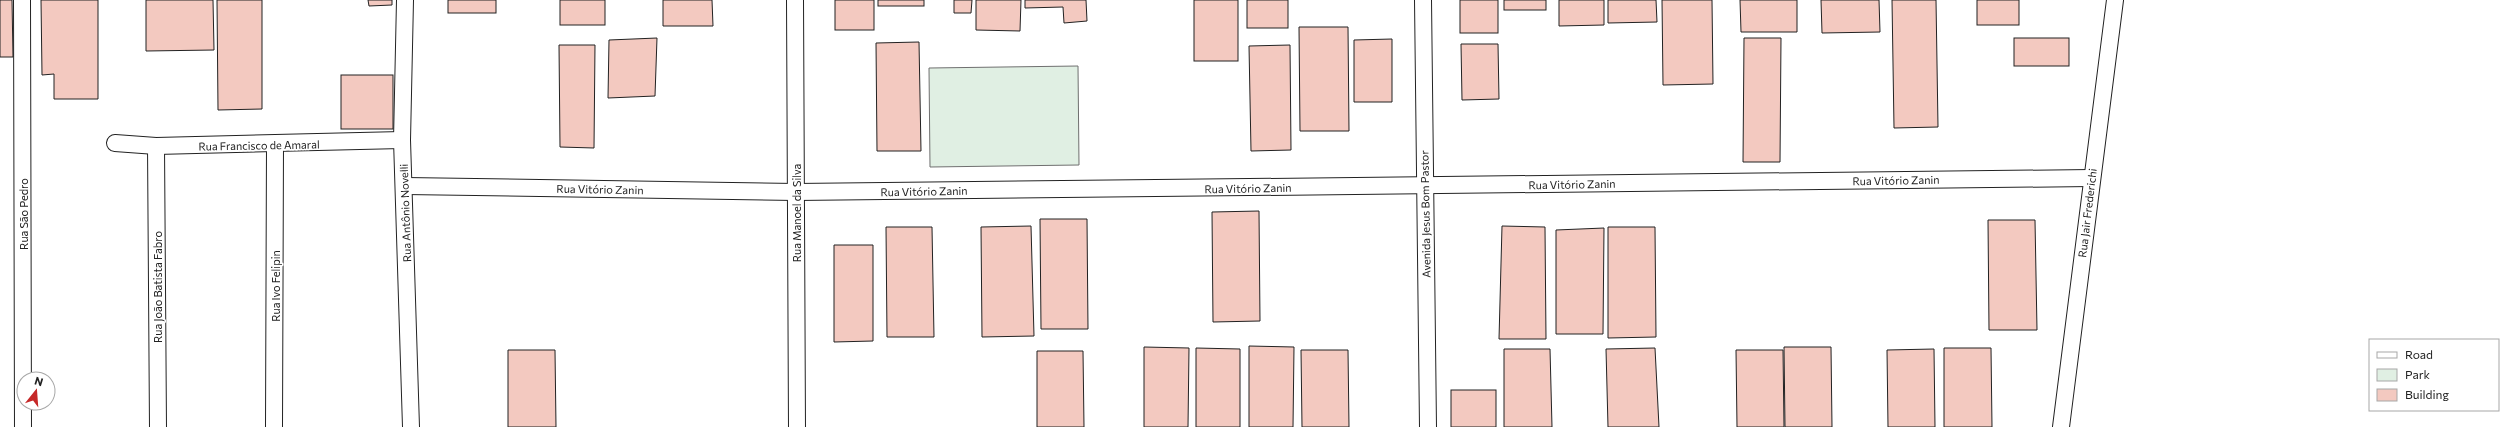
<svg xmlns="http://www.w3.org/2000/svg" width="2515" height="427" font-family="Commissioner,sans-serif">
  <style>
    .green { fill: #e0efe3; stroke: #6f6f6f }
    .building { fill: #f3c9c0; stroke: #222 }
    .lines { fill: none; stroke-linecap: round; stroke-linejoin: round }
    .minor-casing { stroke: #222; stroke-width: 18 }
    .minor { stroke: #fff; stroke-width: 16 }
    .labels { text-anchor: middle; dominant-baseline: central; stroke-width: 3; stroke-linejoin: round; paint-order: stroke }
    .street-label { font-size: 11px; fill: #222; stroke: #fff }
  </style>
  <rect width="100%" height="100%" fill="#fff"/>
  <polygon class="green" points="1078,66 1079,165 930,167 929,68"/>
  <g class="building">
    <polygon points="0,0 12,0 13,57 0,57"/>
    <polygon points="41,0 98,0 98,99 54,99 54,74 42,75"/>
    <polygon points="146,0 213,0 214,50 146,51"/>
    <polygon points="217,0 262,0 262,109 218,110"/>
    <polygon points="368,0 392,0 392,5 369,6"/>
    <rect x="448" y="0" width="48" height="13"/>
    <rect x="560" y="0" width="45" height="25"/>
    <polygon points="663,0 712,0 713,26 663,26"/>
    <rect x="835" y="0" width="39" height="30"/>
    <rect x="878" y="0" width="46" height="6"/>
    <polygon points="954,0 972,0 971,13 954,13"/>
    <polygon points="976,0 1021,0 1020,31 976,30"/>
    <polygon points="1025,0 1086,0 1087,21 1064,23 1063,7 1025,8"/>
    <rect x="1194" y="0" width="44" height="61"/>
    <rect x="1247" y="0" width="41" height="28"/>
    <rect x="1460" y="0" width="38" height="33"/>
    <rect x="1504" y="0" width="42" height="10"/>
    <polygon points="1559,0 1604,0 1604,25 1559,26"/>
    <polygon points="1608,0 1656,0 1657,22 1608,23"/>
    <polygon points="1662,0 1712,0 1713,84 1663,85"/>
    <polygon points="1740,0 1797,0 1797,32 1741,32"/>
    <polygon points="1821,0 1879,0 1880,32 1822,33"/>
    <polygon points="1892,0 1936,0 1938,127 1894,128"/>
    <rect x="1977" y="0" width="42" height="25"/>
    <polygon points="1299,27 1348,27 1349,131 1300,131"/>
    <polygon points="657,38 655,96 608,98 609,40"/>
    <polygon points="1744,38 1781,38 1780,162 1743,162"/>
    <rect x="2014" y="38" width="55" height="28"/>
    <polygon points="1392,39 1392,102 1354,102 1354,40"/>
    <polygon points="919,42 921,151 877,151 876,43"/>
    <polygon points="1461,44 1498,44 1499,99 1462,100"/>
    <polygon points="559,45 595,45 594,148 560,147"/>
    <polygon points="1290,45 1291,150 1251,151 1249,46"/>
    <rect x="341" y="75" width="52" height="54"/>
    <polygon points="1259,211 1260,321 1213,322 1212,212"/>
    <polygon points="1040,219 1087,219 1088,329 1041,329"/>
    <polygon points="1988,220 2035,220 2037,330 1989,330"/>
    <polygon points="1031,226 1034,336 982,337 981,227"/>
    <polygon points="1502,226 1545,227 1546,339 1499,339"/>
    <polygon points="886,227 932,227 934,337 887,337"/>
    <polygon points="1608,227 1655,227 1656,337 1608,338"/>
    <polygon points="1604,228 1603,334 1556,334 1556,230"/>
    <polygon points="834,245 873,245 873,341 834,342"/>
    <polygon points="1249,346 1294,347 1293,427 1249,427"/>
    <polygon points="1144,347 1189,348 1188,427 1144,427"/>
    <polygon points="1784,347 1831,347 1832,427 1785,427"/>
    <polygon points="1196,348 1240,349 1240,427 1196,427"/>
    <polygon points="1655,348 1659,427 1608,427 1606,349"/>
    <polygon points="1944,348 1991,348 1992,427 1944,427"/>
    <polygon points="1504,349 1550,349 1552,427 1504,427"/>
    <polygon points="1934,349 1935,427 1888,427 1887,350"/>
    <polygon points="508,350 555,350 556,427 508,427"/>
    <polygon points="1301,350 1348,350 1349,427 1302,427"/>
    <polygon points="1736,350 1783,350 1784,427 1737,427"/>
    <polygon points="1037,351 1083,351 1084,427 1037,427"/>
    <rect x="1451" y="390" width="45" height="37"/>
  </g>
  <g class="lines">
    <g class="minor-casing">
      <g id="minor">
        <polyline points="22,0 23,427"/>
        <polyline points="405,0 402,140 411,427"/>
        <polyline points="795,0 797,427"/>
        <polyline points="1423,0 1428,427"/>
        <polyline points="115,143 156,146 402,140"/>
        <polyline points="156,146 158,427"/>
        <polyline points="405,186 796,192 2091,178"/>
        <polyline points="274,427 275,145"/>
        <polyline points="2061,427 2115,0"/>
      </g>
    </g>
    <use href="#minor" class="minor"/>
  </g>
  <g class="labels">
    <g class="street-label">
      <text transform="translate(259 145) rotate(-1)">Rua Francisco de Amaral</text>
      <text transform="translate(1896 180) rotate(-1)">Rua Vitório Zanin</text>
      <text transform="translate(1572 184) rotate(-1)">Rua Vitório Zanin</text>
      <text transform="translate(1248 188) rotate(-1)">Rua Vitório Zanin</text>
      <text transform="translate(600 189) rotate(1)">Rua Vitório Zanin</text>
      <text transform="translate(924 191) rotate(-1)">Rua Vitório Zanin</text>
      <text transform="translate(405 213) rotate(-92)">Rua Antônio Novelli</text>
      <text transform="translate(796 213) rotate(-90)">Rua Manoel da Silva</text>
      <text transform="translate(2087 213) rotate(-83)">Rua Jair Frederichi</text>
      <text transform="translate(23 214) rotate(-90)">Rua São Pedro</text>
      <text transform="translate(1425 214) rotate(-91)">Avenida Jesus Bom Pastor</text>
      <text transform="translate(275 286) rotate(-90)">Rua Ivo Felipin</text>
      <text transform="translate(157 287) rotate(-90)">Rua João Batista Fabro</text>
    </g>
  </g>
  <rect x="2369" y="339" width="130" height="72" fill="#ffffff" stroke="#a7a7a7"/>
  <rect x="2377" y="352" width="20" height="6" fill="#ffffff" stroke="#a7a7a7"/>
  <text x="2405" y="359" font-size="12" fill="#222222">Road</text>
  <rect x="2377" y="369" width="20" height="12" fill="#e0efe3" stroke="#a7a7a7"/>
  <text x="2405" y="379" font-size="12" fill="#222222">Park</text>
  <rect x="2377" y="389" width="20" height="12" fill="#f3c9c0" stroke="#a7a7a7"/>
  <text x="2405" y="399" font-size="12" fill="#222222">Building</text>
  <g transform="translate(36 391) rotate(17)"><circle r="19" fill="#ffffff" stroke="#a7a7a7"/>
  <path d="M0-3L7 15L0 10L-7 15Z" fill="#c62828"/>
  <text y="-6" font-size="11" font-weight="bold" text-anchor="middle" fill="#222222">N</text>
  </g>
</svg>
